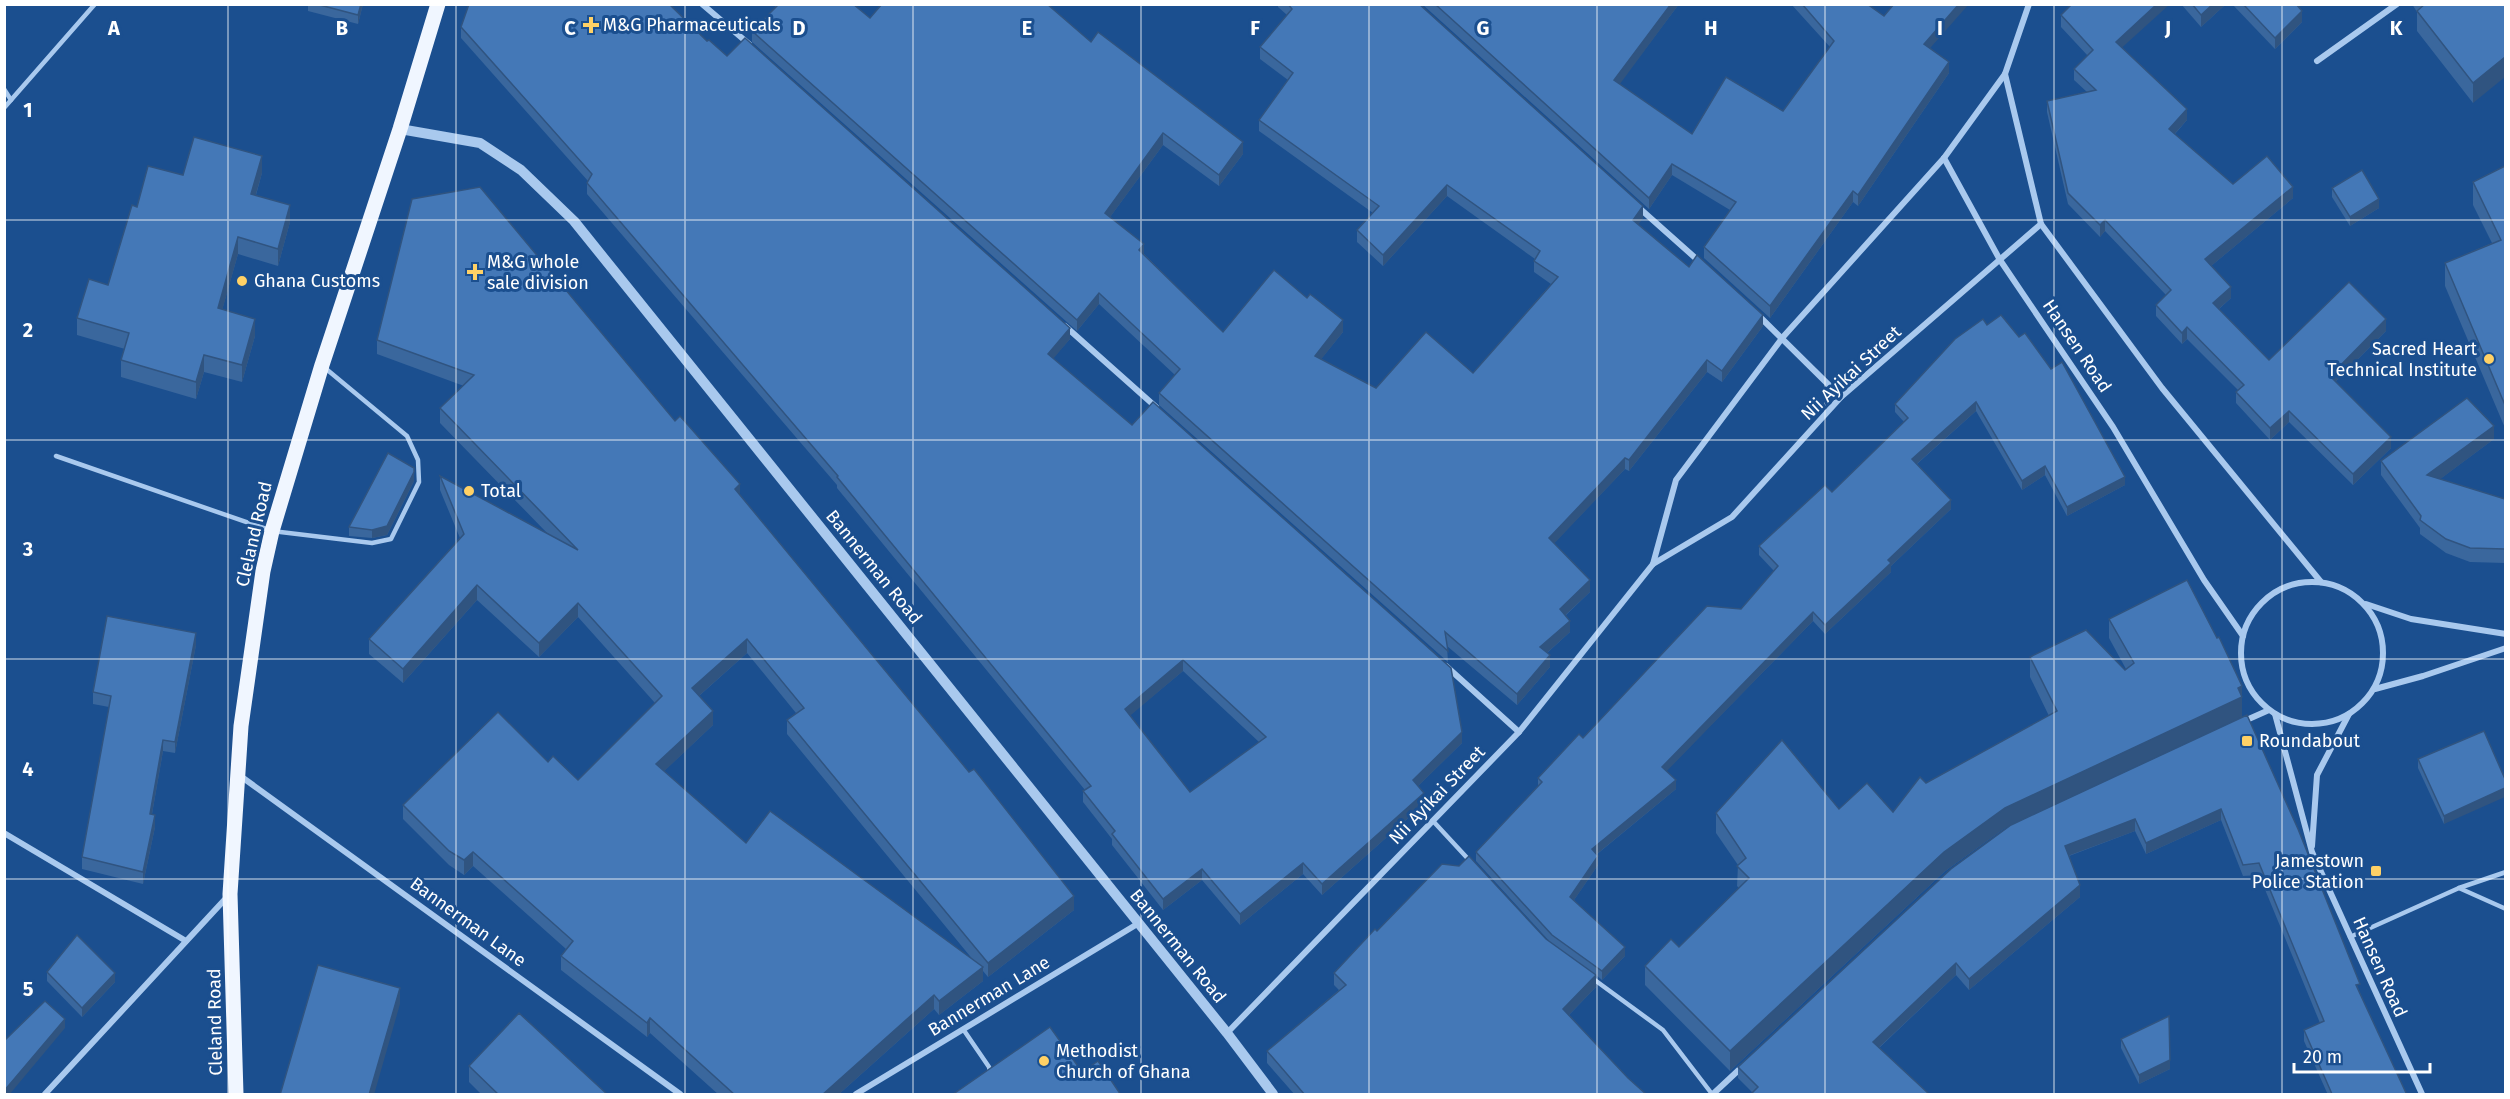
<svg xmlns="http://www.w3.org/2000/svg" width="2510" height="1099" font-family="'Fira Sans',sans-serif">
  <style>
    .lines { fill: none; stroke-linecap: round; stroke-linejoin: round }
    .service { stroke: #a9c9ee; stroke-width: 4.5 }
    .minor { stroke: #a9c9ee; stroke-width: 6 }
    .tertiary { stroke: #a9c9ee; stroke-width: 10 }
    .primary { stroke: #f0f6ff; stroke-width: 15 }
    .wall { fill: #3a679d; fill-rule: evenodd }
    .shaded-wall { fill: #305480 }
    .building { fill: #4478b7; stroke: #305480; stroke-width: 1.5; fill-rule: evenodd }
    .grid { fill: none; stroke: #fff; stroke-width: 1.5; stroke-opacity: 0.55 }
    .poi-dot { fill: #ffd166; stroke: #1b4f8f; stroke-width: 2 }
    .labels { text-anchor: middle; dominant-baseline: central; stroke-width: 6; stroke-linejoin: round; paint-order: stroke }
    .poi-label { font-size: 18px; fill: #fff; stroke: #1b4f8f; text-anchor: start }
    .street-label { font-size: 18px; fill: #fff; stroke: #1b4f8f }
    .grid-label { font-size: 20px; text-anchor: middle; font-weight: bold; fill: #fff; stroke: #1b4f8f; stroke-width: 6; stroke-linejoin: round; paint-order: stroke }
  </style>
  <rect width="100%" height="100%" fill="#1b4f8f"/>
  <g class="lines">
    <g class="service">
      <polyline points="4,89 11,100"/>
      <polyline points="4,108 95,4"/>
      <polyline points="56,456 272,531 372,543 391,539 419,482 418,460 407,436 325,368"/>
      <polyline points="1433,821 1470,861"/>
      <polyline points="2459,888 2506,909"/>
      <polyline points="2350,937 2459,888 2506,872"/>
      <polyline points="1592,978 1663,1030 1712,1094"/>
      <polyline points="963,1029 989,1067 990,1073"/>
    </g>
    <g class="minor">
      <polyline points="702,4 749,44"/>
      <polyline points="2317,61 2397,4"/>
      <polyline points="2005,74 2041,224 2162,388 2321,582"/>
      <polyline points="1944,158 2000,260 2113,427 2204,580 2243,636"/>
      <polyline points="1637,206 1701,263"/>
      <polyline points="1757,314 1841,397"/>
      <polyline points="1065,326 1156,407"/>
      <polyline points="1653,564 1676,480 1783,337 1944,158 2005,74 2029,4"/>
      <circle cx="2312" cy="653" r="71"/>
      <polyline points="2366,604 2411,619 2506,634"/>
      <polyline points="1446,666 1519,732"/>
      <polyline points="2375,689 2423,676 2506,648"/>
      <polyline points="2275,714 2312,852 2422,1094"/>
      <polyline points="2242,722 2269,710"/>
      <polyline points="239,775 680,1094"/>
      <polyline points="4,833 186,941"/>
      <polyline points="2312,846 2317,775 2349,714"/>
      <polyline points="1227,1033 1519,732 1653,564 1732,517 1841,397 2041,224"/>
      <polyline points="45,1094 228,896"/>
      <polyline points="856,1094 1139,923"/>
      <polyline points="1713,1094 1743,1066"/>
    </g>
    <polyline class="tertiary" points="400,129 480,143 521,170 574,221 1227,1033 1273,1094"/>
    <polyline class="primary" points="236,1094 230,894 241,726 263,571 272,531 322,365 400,129 438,4"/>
  </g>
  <g class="wall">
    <polygon points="308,4 363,4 358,24 308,11"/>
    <polygon points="773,4 853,4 870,18 1091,42 1243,154 1219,186 1163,145 1110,217 1144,254 1223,332 1343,332 1321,359 1376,388 1473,373 1551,284 1534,272 1534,261 1535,259 1447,196 1383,266 1357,242 1357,230 1373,213 1259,131 1259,120 1288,80 1260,59 1260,47 1287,15 1278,7 1278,4 1419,4 1643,218 1638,224 1689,267 1763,326 1722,382 1707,372 1629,471 1625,469 1554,543 1590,592 1566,615 1570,632 1547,653 1550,667 1517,705 1447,646 1448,662 1159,405 1159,393 1175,375 1099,304 1077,331 752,42 752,31 776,7"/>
    <polygon points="1422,4 1679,4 1619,84 1692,134 1783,111 1830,47 1791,4 1867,4 1930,48 1949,73 1858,206 1853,202 1770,318 1704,258 1704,247 1730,210 1672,175 1649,209"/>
    <polygon points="2181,4 2226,4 2201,27"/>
    <polygon points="2232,4 2296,4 2302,22 2275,49"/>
    <polygon points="2412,4 2505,4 2473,103 2417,31 2417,12"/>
    <polygon points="2061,15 2122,48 2187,120 2175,134 2233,184 2293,198 2211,266 2231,298 2219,309 2269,360 2386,331 2335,382 2391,448 2353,485 2289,422 2270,440 2236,403 2236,392 2238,390 2187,339 2182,344 2156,316 2156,305 2166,295 2105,231 2100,237 2068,204 2047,112 2047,101 2087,92 2074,80 2074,69 2088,56 2061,27"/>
    <path d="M461,27L707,41L727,56L1070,339L1053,358L1462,743L1418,786L1424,804L1322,895L1303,874L1240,925L1202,880L1163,910L1112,845V839L1083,802V791L1085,790L837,488V485L587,194V183L588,181L461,38ZM1183,671L1259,742L1190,792L1130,715Z"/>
    <polygon points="2505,126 2505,151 2504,150 2504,127"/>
    <polygon points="2505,166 2505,428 2445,286 2445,263 2492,243 2473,205 2473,182"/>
    <polygon points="262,173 256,195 290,222 278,266 238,254 222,310 255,336 242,382 204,372 196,399 121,377 121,360 125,349 77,335 77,318 108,285 183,175"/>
    <polygon points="2332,188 2379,208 2350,226 2332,197"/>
    <polygon points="1955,339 2125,485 2067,516 2045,475 2022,490 1976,411 1917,464 1951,509 1891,566 1891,572 1825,634 1813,621 1666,771 1676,789 1596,855 1598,865 1574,900 1625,956 1602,980 1596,975 1596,987 1569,1015 1628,1078 1647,1095 1295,1095 1267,1063 1267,1051 1339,990 1334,985 1334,973 1377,931 1546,939 1551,943 1476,861 1476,852 1538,786 1538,778 1583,738 1741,609 1774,571 1759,555 1759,546 1832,492 1904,422 1895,412 1895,404"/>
    <path d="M377,340L675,421L740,496L1074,910L988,977L983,971V981L939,1015L934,1009L838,1095H719L650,1033L647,1037L561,970V956L566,949L473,866L464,875L449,865L403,819V805L548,762L578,780L655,703L578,617L539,657L477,600L403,683L369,654V639L460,538L440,490V476L548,534L440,423V408L464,386L377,354ZM747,653L796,713L787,720V734L974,961L746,843L664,771L713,725L699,696Z"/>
    <polygon points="2494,439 2440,479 2505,499 2505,563 2470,562 2446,553 2420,534 2420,528 2381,475 2381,461"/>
    <polygon points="414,481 387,535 372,538 349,536 349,527"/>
    <polygon points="2109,619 2217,638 2005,828 1944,872 1730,1071 1645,985 1645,966 1679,947 1739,888 1737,886 1738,865 1716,833 1716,813 1839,809 1893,812 1926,783 2049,716 2030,677 2030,657 2125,670 2126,669 2109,638"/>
    <polygon points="196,645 175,753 163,751 152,814 155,827 143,884 82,869 82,857 109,707 93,704 93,692"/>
    <polygon points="2247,715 2360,993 2407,1095 2328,1095 2304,1041 2304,1030 2320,1023 2259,875 2243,876 2221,820 2146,854 2135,831 2069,856 2080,897 1969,990 1956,975 1879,1048 1929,1095 1752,1092 1738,1078 1738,1067"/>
    <polygon points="2418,759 2505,779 2444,824 2418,768"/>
    <polygon points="47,972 115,982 82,1017 47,981"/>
    <polygon points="2121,1039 2170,1069 2139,1084 2121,1048"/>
    <polygon points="469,1066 608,1095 482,1095 469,1082"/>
  </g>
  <g class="shaded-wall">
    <polygon points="361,4 363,4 358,24 358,15"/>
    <polygon points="1671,4 1679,4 1614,92 1614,80"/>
    <polygon points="1959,4 1969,4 1924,55 1924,44"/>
    <polygon points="2157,4 2170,4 2116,53 2116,42"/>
    <polygon points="2213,4 2226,4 2201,27 2201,15"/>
    <polygon points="2302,11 2302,22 2275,49 2275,38"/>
    <polygon points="2505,57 2505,77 2473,103 2473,83"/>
    <polygon points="1949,62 1949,73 1858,206 1858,195"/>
    <polygon points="2187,109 2187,120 2169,140 2169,129"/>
    <polygon points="1163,133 1163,145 1105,224 1105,213"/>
    <polygon points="1243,142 1243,154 1219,186 1219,175"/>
    <polygon points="262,156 262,173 251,211 251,194"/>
    <polygon points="1672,164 1672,175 1649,209 1649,198"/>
    <polygon points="1447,185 1447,196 1383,266 1383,255"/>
    <polygon points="2293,187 2293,198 2205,271 2205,259"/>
    <polygon points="1853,191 1853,202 1770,318 1770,306"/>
    <polygon points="2379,199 2379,208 2350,226 2350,217"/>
    <polygon points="290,205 290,222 278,266 278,249"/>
    <polygon points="1643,206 1643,218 1633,232 1633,220"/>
    <polygon points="2105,220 2105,231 2100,237 2100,225"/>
    <polygon points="238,237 238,254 218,325 218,308"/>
    <polygon points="1144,244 1144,256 1139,250"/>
    <polygon points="2231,287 2231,298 2213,314 2213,303"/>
    <polygon points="1099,293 1099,304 1077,331 1077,320"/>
    <polygon points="1763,315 1763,326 1722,382 1722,371"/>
    <polygon points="255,319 255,336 242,382 242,365"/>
    <polygon points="2386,319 2386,331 2330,387 2330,376"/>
    <polygon points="1343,320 1343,332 1315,367 1315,356"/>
    <polygon points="2187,327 2187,339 2182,344 2182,333"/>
    <polygon points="1070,328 1070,339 1048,365 1048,354"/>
    <polygon points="204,355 204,372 196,399 196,382"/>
    <polygon points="1707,360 1707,372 1629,471 1629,460"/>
    <polygon points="1976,402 1976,411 1912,468 1912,459"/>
    <polygon points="2289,411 2289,422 2270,440 2270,428"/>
    <polygon points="2494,426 2494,439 2427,489 2427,475"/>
    <polygon points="2391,437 2391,448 2353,485 2353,474"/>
    <polygon points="1625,458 1625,469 1549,549 1549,538"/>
    <polygon points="2045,466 2045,475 2022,490 2022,481"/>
    <polygon points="414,472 414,481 387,535 372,538 372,530"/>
    <polygon points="2125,477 2125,485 2067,516 2067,507"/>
    <polygon points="740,484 740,498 735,489"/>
    <polygon points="1951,500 1951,509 1891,566 1891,572 1825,634 1825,625 1888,560"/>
    <polygon points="1590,580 1590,592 1560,620 1560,609"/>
    <polygon points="477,585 477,600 403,683 403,669"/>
    <polygon points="578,603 578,617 539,657 539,643"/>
    <polygon points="1813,612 1813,621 1662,776 1662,767"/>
    <polygon points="1570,621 1570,632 1540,659 1540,647"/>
    <polygon points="196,633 196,645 175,753 175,742"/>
    <polygon points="747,639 747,653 692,702 692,688"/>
    <polygon points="1550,655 1550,667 1517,705 1517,694"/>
    <polygon points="1183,660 1183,671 1125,720 1125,709"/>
    <polygon points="2242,686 2242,717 2005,828 1944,872 1730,1071 1730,1051 1944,852 2005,808"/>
    <polygon points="713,711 713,725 656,779 656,764"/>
    <polygon points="1462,732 1462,743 1413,791 1413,780"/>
    <polygon points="163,740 163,751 150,825 150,814"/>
    <polygon points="1676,780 1676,789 1592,858 1592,849"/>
    <polygon points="2505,788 2505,797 2444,824 2444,816"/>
    <polygon points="1424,793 1424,804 1322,895 1322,884"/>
    <polygon points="2221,809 2221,820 2146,854 2146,843"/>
    <polygon points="155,815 155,827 143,884 143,872"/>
    <polygon points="2135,819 2135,831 2065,857 2065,846"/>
    <polygon points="473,852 473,866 464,875 464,860"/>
    <polygon points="1598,856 1598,865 1570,906 1570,897"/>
    <polygon points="1303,863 1303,874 1240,925 1240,914"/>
    <polygon points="1202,869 1202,880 1163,910 1163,899"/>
    <polygon points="2080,885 2080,897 1969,990 1969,979"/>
    <polygon points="1074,896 1074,910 988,977 988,963"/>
    <polygon points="5,927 5,941 4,942 4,928"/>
    <polygon points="1625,947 1625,956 1602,980 1602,971"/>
    <polygon points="1956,963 1956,975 1873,1053 1873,1042"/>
    <polygon points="983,967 983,981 939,1015 939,1001"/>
    <polygon points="115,973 115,982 82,1017 82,1008"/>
    <polygon points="1596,975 1596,987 1563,1021 1563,1009"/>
    <polygon points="400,988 400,1004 374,1095 369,1095"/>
    <polygon points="934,995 934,1009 838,1095 822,1095"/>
    <polygon points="650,1018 650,1033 647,1037 647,1023"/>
    <polygon points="65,1019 65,1028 9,1095 4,1095 4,1091"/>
    <polygon points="2170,1060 2170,1069 2139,1084 2139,1075"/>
  </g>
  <g class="building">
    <polygon points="316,4 361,4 358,15"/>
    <path d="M469,4H669L707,41L709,40L727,56L745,38L1070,328L1048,354L1132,425L1153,402L1451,668L1462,732L1413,780L1424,793L1322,884L1303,863L1240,914L1202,869L1163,899L1112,834L1115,831L1083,791L1091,786L837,477L838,476L587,183L592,174L461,27ZM1183,660L1266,737L1190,792L1125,709Z"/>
    <polygon points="779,4 853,4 870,18 882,4 1047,4 1091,42 1098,32 1243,142 1219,175 1163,133 1105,213 1144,244 1139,250 1223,332 1274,270 1307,298 1310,294 1343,320 1315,356 1376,388 1426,332 1473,373 1558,277 1534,261 1540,251 1447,185 1383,255 1357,230 1379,206 1259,120 1293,73 1260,47 1292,9 1288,4 1419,4 1643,206 1633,220 1689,267 1697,255 1763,315 1722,371 1707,360 1629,460 1625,458 1549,538 1590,580 1560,609 1570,621 1540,647 1550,655 1517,694 1445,632 1448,651 1159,393 1180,369 1099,293 1077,320 752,31"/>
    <polygon points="1435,4 1671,4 1614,80 1692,134 1726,77 1783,111 1834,41 1802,4 1867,4 1884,16 1894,4 1959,4 1924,44 1949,62 1858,195 1853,191 1770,306 1704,247 1736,202 1672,164 1649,198"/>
    <polygon points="2072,4 2157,4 2116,42 2187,109 2169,129 2233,184 2267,156 2293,187 2205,259 2231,287 2213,303 2269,360 2349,282 2386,319 2330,376 2391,437 2353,474 2289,411 2270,428 2236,392 2244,385 2187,327 2182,333 2156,305 2171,290 2105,220 2100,225 2068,193 2047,101 2096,90 2074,69 2093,50 2061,15"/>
    <polygon points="2192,4 2213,4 2201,15"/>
    <polygon points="2243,4 2296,4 2302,11 2275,38"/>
    <polygon points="2425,4 2505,4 2505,57 2473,83 2417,11"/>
    <polygon points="194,137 262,156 251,194 290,205 278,249 238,237 218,308 255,319 242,365 204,355 196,382 121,360 129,333 77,318 89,279 108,285 132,205 137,207 148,166 183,175"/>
    <polygon points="2505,166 2505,405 2445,263 2501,240 2473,182"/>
    <polygon points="2362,170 2379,199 2350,217 2332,188"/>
    <polygon points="480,187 675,421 680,416 740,484 735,489 969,772 974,769 1074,896 988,963 787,720 804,708 747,639 692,688 713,711 656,764 746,843 770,811 983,967 939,1001 934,995 822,1095 735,1095 650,1018 647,1023 561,956 573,941 473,852 464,860 449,851 403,805 498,712 548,762 553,756 578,780 662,696 578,603 539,643 477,585 403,669 369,639 464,534 440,476 578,550 440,408 474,375 377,340 412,199"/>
    <polygon points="2001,315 2019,337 2025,333 2051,369 2062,362 2125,477 2067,507 2045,466 2022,481 1976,402 1912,459 1951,500 1888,560 1891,563 1825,625 1813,612 1662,767 1676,780 1592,849 1598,856 1570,897 1625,947 1602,971 1552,935 1476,852 1542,782 1538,778 1579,734 1583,738 1707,606 1741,609 1778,566 1759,546 1825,485 1832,492 1908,418 1895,404 1955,339 1983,319 1987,325"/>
    <polygon points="2467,398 2494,426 2427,475 2505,499 2505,549 2470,548 2446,539 2420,520 2421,516 2381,461"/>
    <polygon points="388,453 414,468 414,472 387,526 372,530 349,527"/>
    <polygon points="2187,580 2217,638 2219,637 2242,686 2238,688 2242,697 2005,808 1944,852 1730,1051 1645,966 1671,939 1679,947 1749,878 1737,866 1746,858 1716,813 1782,740 1839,809 1867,783 1893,812 1920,777 1926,783 2057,711 2030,657 2086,630 2125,670 2134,663 2109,619"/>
    <polygon points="107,616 196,633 175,742 163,740 150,814 155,815 143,872 82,857 111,696 93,692"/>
    <polygon points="2247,715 2298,829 2360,984 2356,985 2407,1095 2331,1095 2332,1094 2304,1030 2324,1021 2259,863 2243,865 2221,809 2146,843 2135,819 2065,846 2080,885 1969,979 1956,963 1873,1042 1929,1094 1928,1095 1750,1095 1758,1087 1738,1067 1951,869 2011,825"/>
    <polygon points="2484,731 2505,779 2505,788 2444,816 2418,759"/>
    <polygon points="1469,856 1546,939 1596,975 1563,1009 1628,1078 1647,1095 1305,1095 1267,1051 1346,985 1334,973 1375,929 1377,931 1442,864 1459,866"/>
    <polygon points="77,935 115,973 82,1008 47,972"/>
    <polygon points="318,965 400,988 369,1095 280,1095"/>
    <polygon points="45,1001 65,1019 4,1091 4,1041"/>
    <polygon points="519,1013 608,1095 499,1095 469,1066"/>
    <polygon points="2169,1016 2170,1060 2139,1075 2121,1039"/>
    <polygon points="1050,1027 1082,1072 1098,1061 1121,1095 952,1095"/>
  </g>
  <path class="grid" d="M228,4V1094M456,4V1094M685,4V1094M913,4V1094M1141,4V1094M1369,4V1094M1597,4V1094M1825,4V1094M2054,4V1094M2282,4V1094M4,220H2506M4,440H2506M4,659H2506M4,879H2506"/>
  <g class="poi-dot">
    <path d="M588 16h6v6h6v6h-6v6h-6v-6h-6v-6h6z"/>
    <path d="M472 263h6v6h6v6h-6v6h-6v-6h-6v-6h6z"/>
    <circle cx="242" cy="281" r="6"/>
    <circle cx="2489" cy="359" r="6"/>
    <circle cx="469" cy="491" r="6"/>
    <rect x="2241" y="735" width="12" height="12" rx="3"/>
    <rect x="2370" y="865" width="12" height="12" rx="3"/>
    <circle cx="1044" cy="1061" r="6"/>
  </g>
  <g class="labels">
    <g class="poi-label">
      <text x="603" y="25">M&amp;G Pharmaceuticals</text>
      <text x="487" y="262">M&amp;G whole<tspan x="487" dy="21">sale division</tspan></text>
      <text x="254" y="281">Ghana Customs</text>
      <text x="2477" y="349" text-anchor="end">Sacred Heart<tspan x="2477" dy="21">Technical Institute</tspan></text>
      <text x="481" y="491">Total</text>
      <text x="2259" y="741">Roundabout</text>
      <text x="2364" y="861" text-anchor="end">Jamestown<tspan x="2364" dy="21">Police Station</tspan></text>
      <text x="1056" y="1051">Methodist<tspan x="1056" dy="21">Church of Ghana</tspan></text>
    </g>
    <g class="street-label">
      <text transform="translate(2077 346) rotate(56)">Hansen Road</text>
      <text transform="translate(1851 373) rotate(-43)">Nii Ayikai Street</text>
      <text transform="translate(254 534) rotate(-77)">Cleland Road</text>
      <text transform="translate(874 567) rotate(51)">Bannerman Road</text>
      <text transform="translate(1437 795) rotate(-46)">Nii Ayikai Street</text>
      <text transform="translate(468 922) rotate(36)">Bannerman Lane</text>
      <text transform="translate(1178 946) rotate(51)">Bannerman Road</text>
      <text transform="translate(2380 967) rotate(66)">Hansen Road</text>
      <text transform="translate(989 996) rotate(-31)">Bannerman Lane</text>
      <text transform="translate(215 1022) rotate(-91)">Cleland Road</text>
    </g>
  </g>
  <g class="grid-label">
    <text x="114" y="35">A</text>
    <text x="342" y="35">B</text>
    <text x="570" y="35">C</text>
    <text x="799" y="35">D</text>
    <text x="1027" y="35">E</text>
    <text x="1255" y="35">F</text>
    <text x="1483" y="35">G</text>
    <text x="1711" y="35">H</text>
    <text x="1940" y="35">I</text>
    <text x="2168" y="35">J</text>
    <text x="2396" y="35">K</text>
    <text x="28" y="117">1</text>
    <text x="28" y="337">2</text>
    <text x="28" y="556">3</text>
    <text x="28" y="776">4</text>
    <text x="28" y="996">5</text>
  </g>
  <rect width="2510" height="1099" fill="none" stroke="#ffffff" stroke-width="12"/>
  <path d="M2294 1063v9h136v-9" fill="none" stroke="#ffffff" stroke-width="3"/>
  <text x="2303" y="1063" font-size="18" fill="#ffffff" stroke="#1b4f8f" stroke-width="4.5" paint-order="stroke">20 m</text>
</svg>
